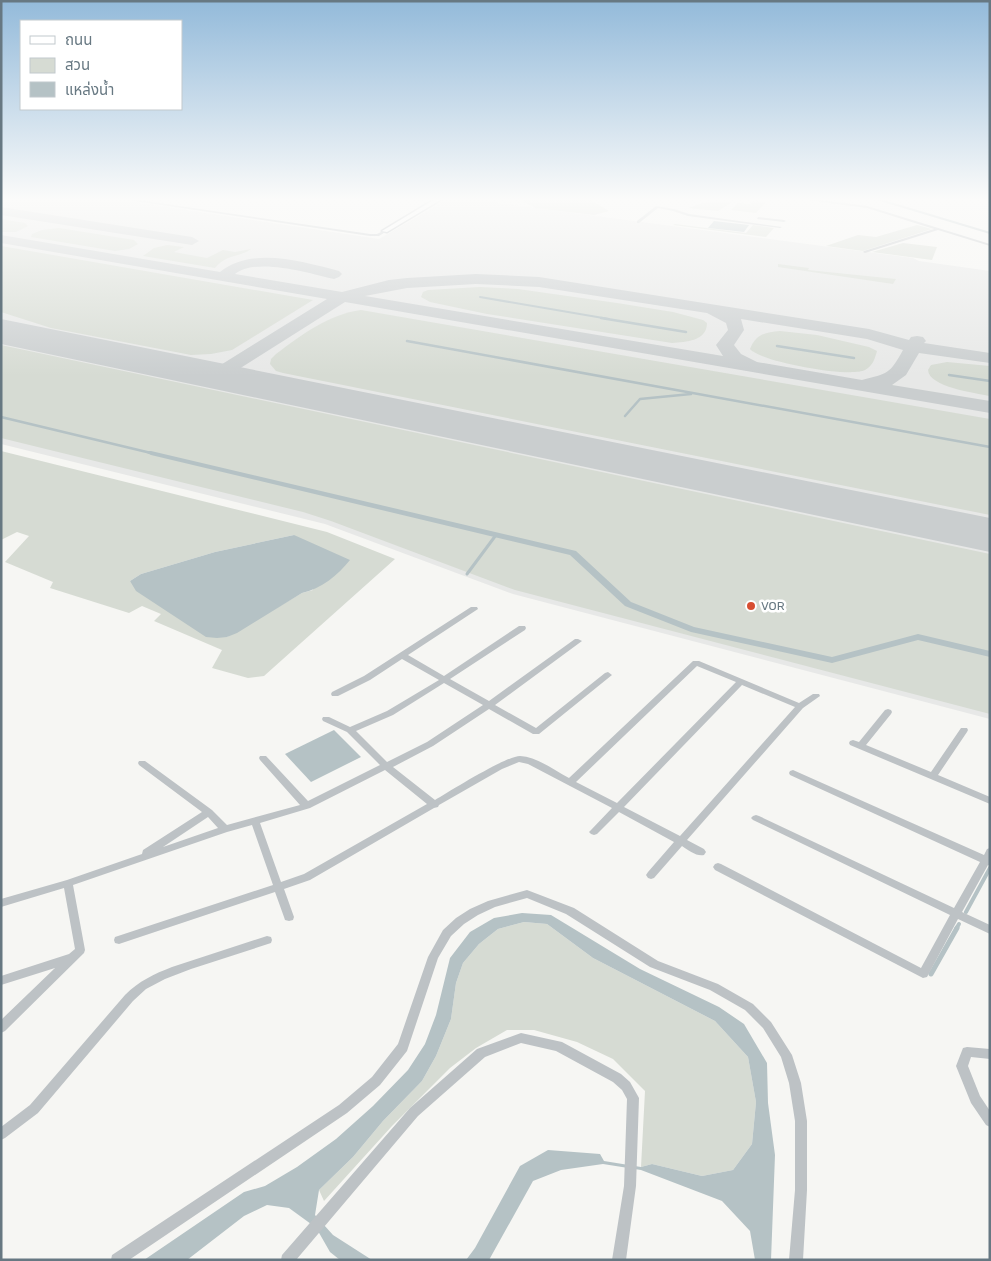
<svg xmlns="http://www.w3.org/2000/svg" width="991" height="1261" font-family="Rubik,'Noto Sans Thai',sans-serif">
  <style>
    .built { fill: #e7e8e7 }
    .green { fill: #d6dbd3; fill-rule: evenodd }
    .water { fill: #b5c2c5 }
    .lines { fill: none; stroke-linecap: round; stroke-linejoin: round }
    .stream-far4 { stroke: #b5c2c5; stroke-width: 2 }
    .stream-far3 { stroke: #b5c2c5; stroke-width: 2.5 }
    .stream-far2 { stroke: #b5c2c5; stroke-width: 3 }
    .stream-far1 { stroke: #b5c2c5; stroke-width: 4 }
    .stream { stroke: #b5c2c5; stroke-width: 5 }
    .canal { fill: #b5c2c5; fill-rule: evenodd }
    .taxiway { fill: #cacecf; fill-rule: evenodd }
    .runway { fill: #cacecf; fill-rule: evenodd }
    .secondary-casing { stroke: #b0b6ba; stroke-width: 3 }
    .minor { fill: #bdc2c5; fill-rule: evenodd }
    .secondary { fill: #fff; fill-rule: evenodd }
    .poi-dot { fill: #d74e32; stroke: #fff; stroke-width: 2 }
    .labels { text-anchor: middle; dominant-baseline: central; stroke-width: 5; stroke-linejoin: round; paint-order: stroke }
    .poi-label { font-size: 12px; fill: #677882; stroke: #fff; text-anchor: start }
  </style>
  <rect width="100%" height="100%" fill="#f6f6f3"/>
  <polygon class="built" points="1,199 113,199 379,239 448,199 469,199 913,258 919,261 990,271 990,719 513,594 325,524 1,444"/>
  <g class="green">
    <polygon points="519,199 589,199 609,211 594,215 535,208"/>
    <polygon points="753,201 766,202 756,213 731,210 738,203 750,204"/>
    <polygon points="727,202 731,203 718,211 688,208 702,203"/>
    <polygon points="1,219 25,223 28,226 16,232 1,232"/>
    <polygon points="675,224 746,233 753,225 774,228 766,237 673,225"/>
    <polygon points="917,225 932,229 863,251 826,246 858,235 876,237"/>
    <polygon points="59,228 134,240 138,244 129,249 115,251 31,237 32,234 42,230"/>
    <polygon points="903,243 937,247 932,260 872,252"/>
    <path d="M167,245L184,247L174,252L207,258L223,250L235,252L251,249C241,257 226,254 215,268L143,256L154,248Z"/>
    <polygon points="1,246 313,300 232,350 211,354 191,355 51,328 1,312"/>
    <polygon points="778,264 809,268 808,270 896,279 893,284 778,267"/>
    <path d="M480,287L518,289L617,303L673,312L703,320L707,323C707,341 686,342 672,343L487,314L430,302L421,297L423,292L428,290Z"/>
    <path d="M361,310L990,419V515L283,373L276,371L270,364L271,359L276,354C301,335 329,314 361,310Z"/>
    <path d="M780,331L817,335L869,347L877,351C875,358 873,366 865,370C850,378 761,362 750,349C756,334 766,332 780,331Z"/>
    <polygon points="1,345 990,554 990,714 515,590 331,521 303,512 1,438"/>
    <path d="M947,362L990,366V396C975,393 929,387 928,370L931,365Z"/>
    <path d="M1,451L327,532L395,559L264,676L248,678L212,668L222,650L154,621L161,614L142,606L129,613L50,588L53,582L5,562L29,536L17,532L1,540ZM294,535L313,590L302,593L227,637L130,581L141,574L215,552Z"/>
    <polygon points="524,922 547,924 593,958 715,1021 748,1057 756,1102 752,1144 733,1170 702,1176 652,1164 641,1167 645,1091 613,1059 577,1042 534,1030 507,1030 476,1048 450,1068 392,1126 324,1201 319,1190 353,1157 383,1121 422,1081 436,1056 451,1019 456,983 463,963 479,944 498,929"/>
  </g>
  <g class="water">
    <polygon points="714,221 749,225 744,232 708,228"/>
    <path d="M294,535L350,560C338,575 321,589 302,593L237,633L227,637L217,638L206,637L136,591L130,581L141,574L215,552Z"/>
    <polygon points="334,730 361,757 311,782 285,754"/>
    <polygon points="522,913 551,915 640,969 719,1007 744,1024 767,1063 768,1103 775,1155 771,1260 755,1260 750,1231 722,1201 641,1170 603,1164 561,1170 533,1181 489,1260 466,1260 475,1248 520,1166 548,1150 600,1154 604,1161 641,1167 652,1164 702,1176 733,1170 752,1144 756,1102 748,1057 715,1021 593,958 547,924 524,922 498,929 479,944 463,963 456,983 451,1019 436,1056 422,1081 383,1121 353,1157 319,1190 315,1215 333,1235 372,1260 340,1260 330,1252 318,1231 311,1224 289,1208 267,1205 244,1216 187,1260 144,1260 244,1192 265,1186 297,1167 336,1139 373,1106 408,1070 425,1044 436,1015 450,958 470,932 494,918"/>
  </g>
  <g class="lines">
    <g class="stream-far4">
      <polyline points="877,199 990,233"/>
      <polyline points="419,200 421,199"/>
      <polyline points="480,297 609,319"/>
    </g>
    <g class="stream-far3">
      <polyline points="601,318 686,332"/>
      <polyline points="407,341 990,447"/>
      <polyline points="777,346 854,358"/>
      <polyline points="949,375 990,381"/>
      <polyline points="625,416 640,399 691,394"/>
      <polyline points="1,417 151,453"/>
    </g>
    <polyline class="stream-far2" points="467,574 496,535"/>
    <g class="stream-far1">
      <polyline points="966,912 990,868"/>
      <polyline points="956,929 959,924"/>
    </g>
    <polyline class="stream" points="931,974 957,928"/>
    <polygon class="canal" points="148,451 151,451 576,551 631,602 694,627 832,657 918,634 990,651 990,657 918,640 832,663 691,632 625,606 570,555 151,455 147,453"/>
    <g class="taxiway">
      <polygon points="1,207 192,237 199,241 192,245 1,215"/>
      <path d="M1,235L220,272C252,246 303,262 339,271L342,274L339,277L334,279C309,273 256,257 235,274L342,292L389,280L407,278L476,274L539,277L869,329L909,340L911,337L917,336L923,337L926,341L924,343L990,353V363L919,353L906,375L892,385L990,401V413L345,302L223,379L217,380L211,379L208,375L211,371L327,299L1,243ZM476,284L539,287L707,313L726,323L728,330L716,345L723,356L365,296L407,288ZM741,319L867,339L903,350C889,375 888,373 862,380L757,362L741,354L734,345L744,330Z"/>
    </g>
    <polygon class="runway" points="1,319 990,518 990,552 1,344"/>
    <g class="secondary-casing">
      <polygon id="secondary" points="435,199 442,199 387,232 382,231"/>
    </g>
    <g class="minor">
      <polygon points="121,199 132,199 370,234 377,234 385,230 387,231 379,236 370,236"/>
      <polygon points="799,199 812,199 867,206 990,244 990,246 938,230 865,253 863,252 864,251 934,229 867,208"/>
      <polygon points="656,206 674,209 689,214 782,227 780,228 688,216 673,211 658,208 639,223 637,223 637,221"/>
      <polygon points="758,217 784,220 786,221 784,222 757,219"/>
      <path d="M471,607H477L478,609L408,655L444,676L519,626H525L526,628L525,630L450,679L489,701L575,639H578L582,641L495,705L536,728L605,673L608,672L612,675L539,734H533L489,709L433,746L393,767L435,800C450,791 506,756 520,756C537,757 554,770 569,778L693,661H699L799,703L813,694H819L820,696L803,708L687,840L704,849L706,852L704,855C697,857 688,850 682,846L654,878L651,879L648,878L646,875L648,872L674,842L619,812L597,834L594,835L591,834L589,832L591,830L612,808L528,764L519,762L502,769L439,805L438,807L434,808L310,880L284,889L294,917L293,920L289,921L285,920L284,917L275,892L119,944L115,943L114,940L115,937L273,885L252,825L227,832L73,885L85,950L84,953L5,1031L1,1033V1020L55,968L1,985V976L69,954L75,949L64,888L1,907V899L67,880L142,854L143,850L202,812L139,765L138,763L139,761H145L212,810L227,825L300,805L260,760L259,758L260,756H266L308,801L380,765L347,732L323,721L322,719L323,717H329L350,727L387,711L439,680L402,659L370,680L338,696H332L331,694L332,692L364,676ZM697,666L736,682L617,803L576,782ZM444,683L483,705L427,742L387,762L356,731L393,715ZM742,685L795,707L680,836L624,807ZM385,770L427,804L304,874L281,882L260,823L310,808ZM208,817L218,828L163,847Z"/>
      <polygon points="888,709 891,710 892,712 891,714 866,745 931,772 961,728 967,728 968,730 967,732 938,775 990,797 990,804 850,745 849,743 850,741 853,740 859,742 885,710"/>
      <polygon points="793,770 984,855 987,849 990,848 990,866 988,865 962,912 990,925 990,934 958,919 927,977 923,978 715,870 713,867 715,864 718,863 721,864 921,968 950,915 753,820 751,818 753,816 756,815 759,816 954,908 980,862 790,775 789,773 790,771"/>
      <polygon points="527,890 574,908 658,961 718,984 753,1004 771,1022 792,1055 801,1083 807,1121 807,1190 803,1260 789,1260 795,1190 795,1121 789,1083 781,1057 763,1028 745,1010 710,990 650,967 566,914 527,898 495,907 478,915 464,924 451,936 438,958 407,1051 380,1085 347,1113 129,1260 111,1260 112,1255 339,1105 372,1077 398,1044 428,957 443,930 456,918 470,909 488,901"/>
      <path d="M267,936L271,937L272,940L271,943L191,969L165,979L146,989L133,1001L38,1113L5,1138L1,1140V1127L30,1105L125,995C139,981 154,974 172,967Z"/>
      <polygon points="521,1033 562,1042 621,1074 630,1082 639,1098 636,1186 626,1260 612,1260 624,1186 627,1099 622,1090 613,1082 556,1051 521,1043 485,1057 418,1116 296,1260 281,1260 282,1255 410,1108 477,1049"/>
      <polygon points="967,1047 990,1049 990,1059 971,1057 968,1066 980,1096 990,1111 990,1127 986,1125 971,1103 956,1066 963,1048"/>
    </g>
    <use href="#secondary" class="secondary"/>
  </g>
  <linearGradient id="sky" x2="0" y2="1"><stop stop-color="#93bada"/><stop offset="0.53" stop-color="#fbfbfa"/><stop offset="1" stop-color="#fbfbfa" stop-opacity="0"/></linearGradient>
  <rect width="991" height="376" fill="url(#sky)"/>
  <circle class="poi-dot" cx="751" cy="606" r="5"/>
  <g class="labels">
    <g class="poi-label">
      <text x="761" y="606">VOR</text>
    </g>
  </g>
  <rect width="991" height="1261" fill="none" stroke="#677882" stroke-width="5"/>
  <rect x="20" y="20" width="162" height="90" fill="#ffffff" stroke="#c2c9cd"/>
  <rect x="30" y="36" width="25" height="8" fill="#ffffff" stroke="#c2c9cd"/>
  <text x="65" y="45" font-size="15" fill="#677882">ถนน</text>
  <rect x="30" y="58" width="25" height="15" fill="#d6dbd3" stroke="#c2c9cd"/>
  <text x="65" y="70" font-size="15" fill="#677882">สวน</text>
  <rect x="30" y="82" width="25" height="15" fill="#b5c2c5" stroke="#c2c9cd"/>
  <text x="65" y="95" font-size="15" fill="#677882">แหล่งน้ำ</text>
</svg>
